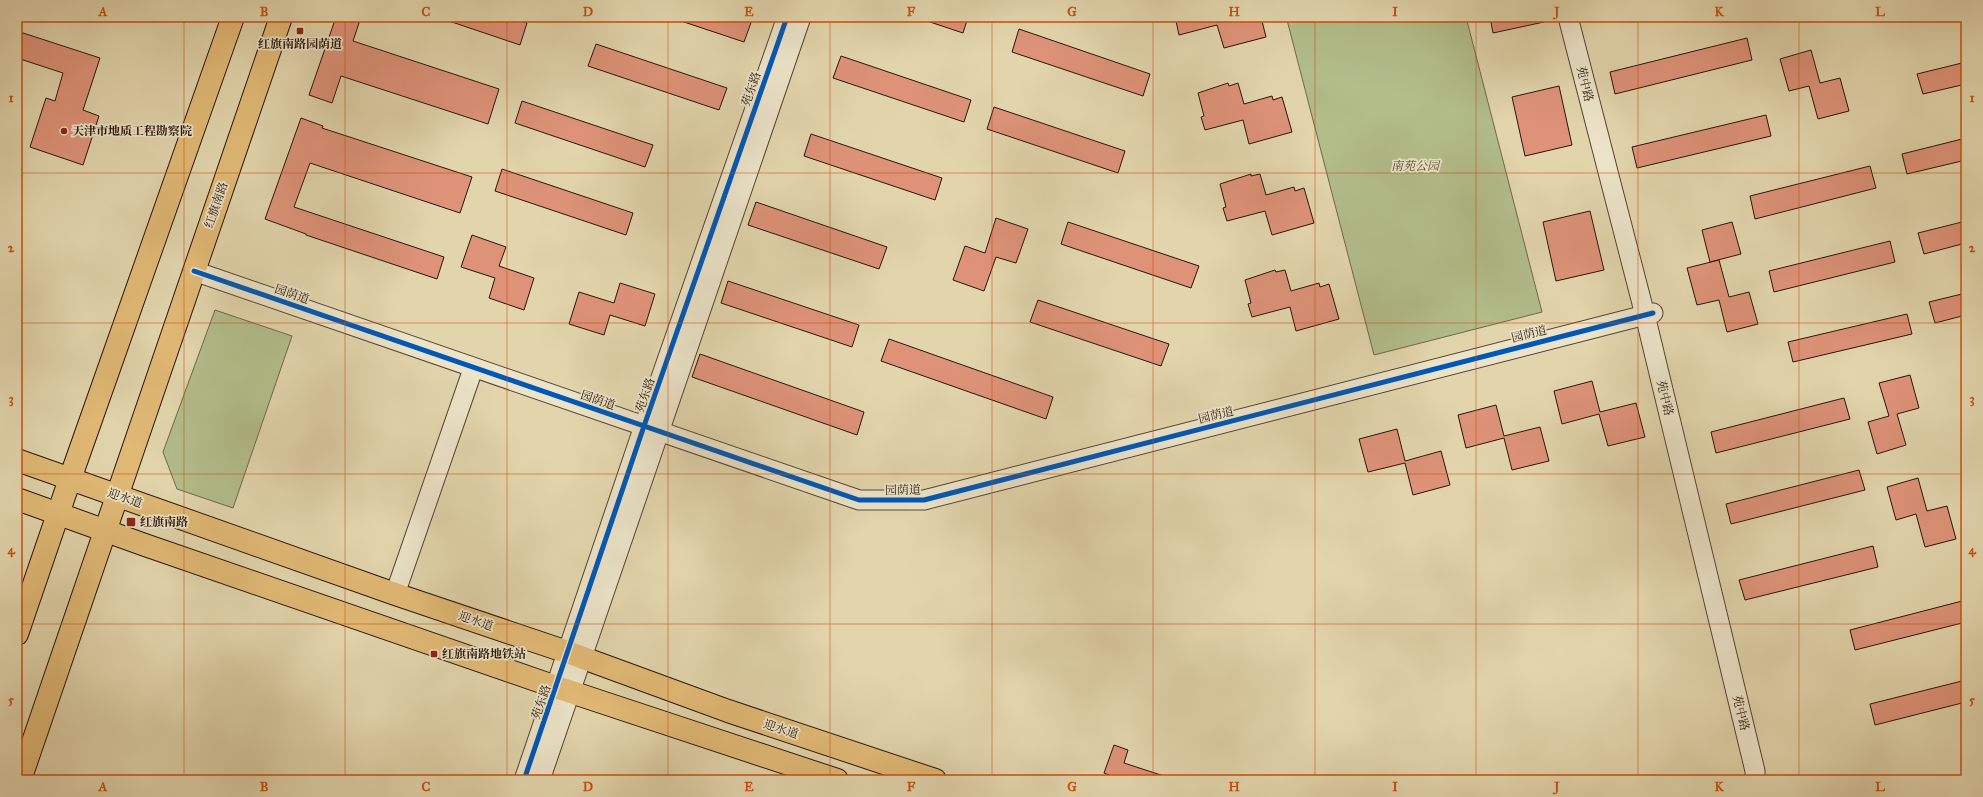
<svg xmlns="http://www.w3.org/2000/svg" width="1983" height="797" font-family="'IM FELL Great Primer','Noto Serif SC',serif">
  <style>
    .green { fill: #b2bd8a; stroke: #6d6848 }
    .building { fill: #de9379; stroke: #281406 }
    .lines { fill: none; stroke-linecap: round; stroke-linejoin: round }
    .minor-casing { stroke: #564430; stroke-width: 21 }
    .major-casing { stroke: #281406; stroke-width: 24 }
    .minor { stroke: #ece4c9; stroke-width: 19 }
    .major { stroke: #e1ba76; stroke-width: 22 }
    .cycleway-casing { stroke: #ece4c9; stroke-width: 8 }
    .cycleway { stroke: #0057b8; stroke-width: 5 }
    .grid { fill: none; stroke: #cb4f0b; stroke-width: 1; stroke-opacity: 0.55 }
    .poi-dot { fill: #8f2418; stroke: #ece4c9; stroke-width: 1.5 }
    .labels { text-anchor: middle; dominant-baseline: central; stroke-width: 3.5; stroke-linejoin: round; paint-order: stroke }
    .poi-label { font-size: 12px; font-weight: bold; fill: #281406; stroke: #ece4c9; text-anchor: start }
    .street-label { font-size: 12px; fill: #281406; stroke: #ece4c9 }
    .park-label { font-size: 12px; font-style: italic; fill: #51472e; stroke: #ece4c9 }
    .neatline { fill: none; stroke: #cb4f0b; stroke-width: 1.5 }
    .grid-label { font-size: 13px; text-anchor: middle; font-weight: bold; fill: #cb4f0b }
  </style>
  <rect width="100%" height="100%" fill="#e2d5ac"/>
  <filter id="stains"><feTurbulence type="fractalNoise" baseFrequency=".005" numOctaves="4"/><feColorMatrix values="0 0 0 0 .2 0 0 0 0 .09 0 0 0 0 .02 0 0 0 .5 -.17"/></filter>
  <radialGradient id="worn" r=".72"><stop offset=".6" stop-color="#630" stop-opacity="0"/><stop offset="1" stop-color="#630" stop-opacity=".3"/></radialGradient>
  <g class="green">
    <polygon points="1298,17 1466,17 1542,312 1374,355 1287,20"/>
    <polygon points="215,310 292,336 233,508 177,489 163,452"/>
  </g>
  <g class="building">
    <polygon points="336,17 361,17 353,41 499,89 488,124 341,76 332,103 309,95"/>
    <polygon points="443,17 510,17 527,23 520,45 443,19"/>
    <polygon points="676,17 742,17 752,20 744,42 675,19"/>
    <polygon points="922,17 968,17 963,33 921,19"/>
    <polygon points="1178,17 1261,17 1266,37 1224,48 1217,25 1179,35 1176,21 1179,20"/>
    <polygon points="1490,17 1543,17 1544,22 1493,33"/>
    <polygon points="1019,29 1150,74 1143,96 1012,52"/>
    <polygon points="17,31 100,58 83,110 99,116 83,165 30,147 46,98 55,101 63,73 17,58"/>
    <polygon points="1747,38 1752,60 1615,94 1610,72"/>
    <polygon points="596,44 727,88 719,110 588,66"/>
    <polygon points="1811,50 1820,83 1840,78 1849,111 1818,119 1809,86 1789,91 1780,59"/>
    <polygon points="841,56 971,100 964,122 833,78"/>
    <polygon points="1966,62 1966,84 1923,94 1917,74"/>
    <polygon points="1228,83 1229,86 1238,83 1244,104 1272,96 1273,100 1282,97 1292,132 1249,144 1243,120 1205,130 1201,117 1204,116 1198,93"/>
    <polygon points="1559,86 1572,145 1525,156 1512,97"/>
    <polygon points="522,101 653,145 645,167 515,123"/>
    <polygon points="994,107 1125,151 1118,173 987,129"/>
    <polygon points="1766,115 1771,136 1637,168 1632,147"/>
    <polygon points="301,118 323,126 322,128 472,177 460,213 310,163 294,207 444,257 437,279 306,235 306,234 265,219"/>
    <polygon points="811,134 942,178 935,200 804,156"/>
    <polygon points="1966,138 1966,160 1907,174 1902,154"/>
    <polygon points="1870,166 1876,188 1755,219 1750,196"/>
    <polygon points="502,169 633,213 626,235 495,191"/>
    <polygon points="1251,174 1251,176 1260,174 1266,195 1294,187 1295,191 1304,188 1314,223 1272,235 1265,211 1227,221 1223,208 1226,207 1220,184"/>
    <polygon points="756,202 887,247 879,269 748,225"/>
    <polygon points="1590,211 1604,270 1556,281 1543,222"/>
    <polygon points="996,218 1028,229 1016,263 996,257 984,291 953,280 965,246 985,253"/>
    <polygon points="1966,221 1966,243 1924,254 1918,233"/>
    <polygon points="1068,222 1199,266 1191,288 1061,244"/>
    <polygon points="1732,222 1741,254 1710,262 1702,230"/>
    <polygon points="472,235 506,247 499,266 534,278 524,310 489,298 495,278 461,267"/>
    <polygon points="1890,241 1895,262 1774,292 1769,271"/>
    <polygon points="1719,260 1729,297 1749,292 1758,324 1727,332 1719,300 1697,305 1687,268"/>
    <polygon points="1275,270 1276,272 1285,270 1291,291 1319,283 1320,287 1329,284 1339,319 1296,331 1290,307 1252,317 1248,304 1251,303 1245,280"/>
    <polygon points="728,281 859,325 852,347 721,303"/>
    <polygon points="620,283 655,294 645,326 610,315 604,335 569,324 579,292 614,303"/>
    <polygon points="1966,293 1966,315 1935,323 1929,302"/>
    <polygon points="1038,300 1169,344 1161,366 1030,322"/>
    <polygon points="1907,314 1912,334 1793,362 1788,342"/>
    <polygon points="889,339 1053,397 1046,419 881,361"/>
    <polygon points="700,354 864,412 857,435 692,377"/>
    <polygon points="1910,375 1919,408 1897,414 1906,445 1877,454 1868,422 1889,416 1879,383"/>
    <polygon points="1592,381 1600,412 1636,403 1645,437 1608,446 1599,414 1562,424 1554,391"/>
    <polygon points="1844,398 1850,419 1716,453 1711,432"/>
    <polygon points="1496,405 1504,436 1540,427 1549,461 1512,470 1504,438 1466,448 1458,415"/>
    <polygon points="1397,429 1405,461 1441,451 1450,485 1413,495 1405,463 1368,472 1359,439"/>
    <polygon points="1859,470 1865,490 1731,524 1726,504"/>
    <polygon points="1918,478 1927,511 1947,506 1956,539 1925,547 1916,514 1896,520 1887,487"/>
    <polygon points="1873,546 1878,567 1745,600 1739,580"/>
    <polygon points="1966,600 1966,622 1855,650 1850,630"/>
    <polygon points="1966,680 1966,702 1875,725 1870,704"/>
    <polygon points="1114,745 1128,750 1124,763 1170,778 1170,780 1108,780 1109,775 1104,773"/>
  </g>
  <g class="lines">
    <g class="minor-casing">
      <g id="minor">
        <polyline points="1568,17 1645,315 1755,771 1755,780"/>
        <polyline points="194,271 859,500 924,500 1653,313"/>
        <polyline points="395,594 473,369"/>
        <polyline points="524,780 644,426 787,17"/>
        <polyline points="540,780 801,17"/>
      </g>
    </g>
    <g class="major-casing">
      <g id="major">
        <polyline points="17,460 395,594 567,652 728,711 935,780"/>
        <polyline points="17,499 145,545 556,687 837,780"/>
        <polyline points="17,634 70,479 233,17"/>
        <polyline points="20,780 281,17"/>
      </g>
    </g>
    <use href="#minor" class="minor"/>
    <use href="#major" class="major"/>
    <g class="cycleway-casing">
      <g id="cycleway">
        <polyline points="194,271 859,500 924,500 1653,313"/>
        <polyline points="524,780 644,426 787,17"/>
      </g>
    </g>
    <use href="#cycleway" class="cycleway"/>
  </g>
  <path class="grid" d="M184,17V780M345,17V780M507,17V780M668,17V780M830,17V780M992,17V780M1153,17V780M1315,17V780M1476,17V780M1638,17V780M1799,17V780M17,173H1966M17,323H1966M17,474H1966M17,624H1966"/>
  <g class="poi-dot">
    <rect x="296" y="27" width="8" height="8" rx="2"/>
    <circle cx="64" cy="131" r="4"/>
    <rect x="126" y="517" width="10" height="10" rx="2"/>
    <rect x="430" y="650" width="8" height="8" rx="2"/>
  </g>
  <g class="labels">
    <g class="poi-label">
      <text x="300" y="44" text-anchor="middle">红旗南路园荫道</text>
      <text x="72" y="131">天津市地质工程勘察院</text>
      <text x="140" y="522">红旗南路</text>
      <text x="442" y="654">红旗南路地铁站</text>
    </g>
    <g class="street-label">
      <text transform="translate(1585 84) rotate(76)">苑中路</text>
      <text transform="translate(751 89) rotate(-71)">苑东路</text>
      <text transform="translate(216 205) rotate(-71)">红旗南路</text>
      <text transform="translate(292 294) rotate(19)">园荫道</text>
      <text transform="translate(1529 334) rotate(-14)">园荫道</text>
      <text transform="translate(645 395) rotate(-71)">苑东路</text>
      <text transform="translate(1665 398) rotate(76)">苑中路</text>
      <text transform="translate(598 400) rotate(19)">园荫道</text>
      <text transform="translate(1216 415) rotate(-14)">园荫道</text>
      <text transform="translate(903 490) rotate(-1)">园荫道</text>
      <text transform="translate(125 498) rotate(19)">迎水道</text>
      <text transform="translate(476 621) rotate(19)">迎水道</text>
      <text transform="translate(541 702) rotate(-71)">苑东路</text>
      <text transform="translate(1741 713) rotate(76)">苑中路</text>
      <text transform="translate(781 729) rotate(18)">迎水道</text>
    </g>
    <g class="park-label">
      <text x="1415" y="166">南苑公园</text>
    </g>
  </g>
  <rect width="1983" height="797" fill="none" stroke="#e2d5ac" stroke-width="44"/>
  <rect x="22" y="22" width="1939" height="753" class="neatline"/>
  <g class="grid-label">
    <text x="103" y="16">A</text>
    <text x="264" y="16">B</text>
    <text x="426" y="16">C</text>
    <text x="588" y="16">D</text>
    <text x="749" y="16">E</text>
    <text x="911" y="16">F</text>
    <text x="1072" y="16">G</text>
    <text x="1234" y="16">H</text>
    <text x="1395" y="16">I</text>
    <text x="1557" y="16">J</text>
    <text x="1719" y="16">K</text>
    <text x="1880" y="16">L</text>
    <text x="11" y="102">1</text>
    <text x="1972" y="102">1</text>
    <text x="11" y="252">2</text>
    <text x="1972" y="252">2</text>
    <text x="11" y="403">3</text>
    <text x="1972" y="403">3</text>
    <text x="11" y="554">4</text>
    <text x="1972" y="554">4</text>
    <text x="11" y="704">5</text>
    <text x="1972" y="704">5</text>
    <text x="103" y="791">A</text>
    <text x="264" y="791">B</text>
    <text x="426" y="791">C</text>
    <text x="588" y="791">D</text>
    <text x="749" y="791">E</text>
    <text x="911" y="791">F</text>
    <text x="1072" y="791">G</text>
    <text x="1234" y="791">H</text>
    <text x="1395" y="791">I</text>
    <text x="1557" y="791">J</text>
    <text x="1719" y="791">K</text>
    <text x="1880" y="791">L</text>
  </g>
  <rect width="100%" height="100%" filter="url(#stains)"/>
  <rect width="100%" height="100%" fill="url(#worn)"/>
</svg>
